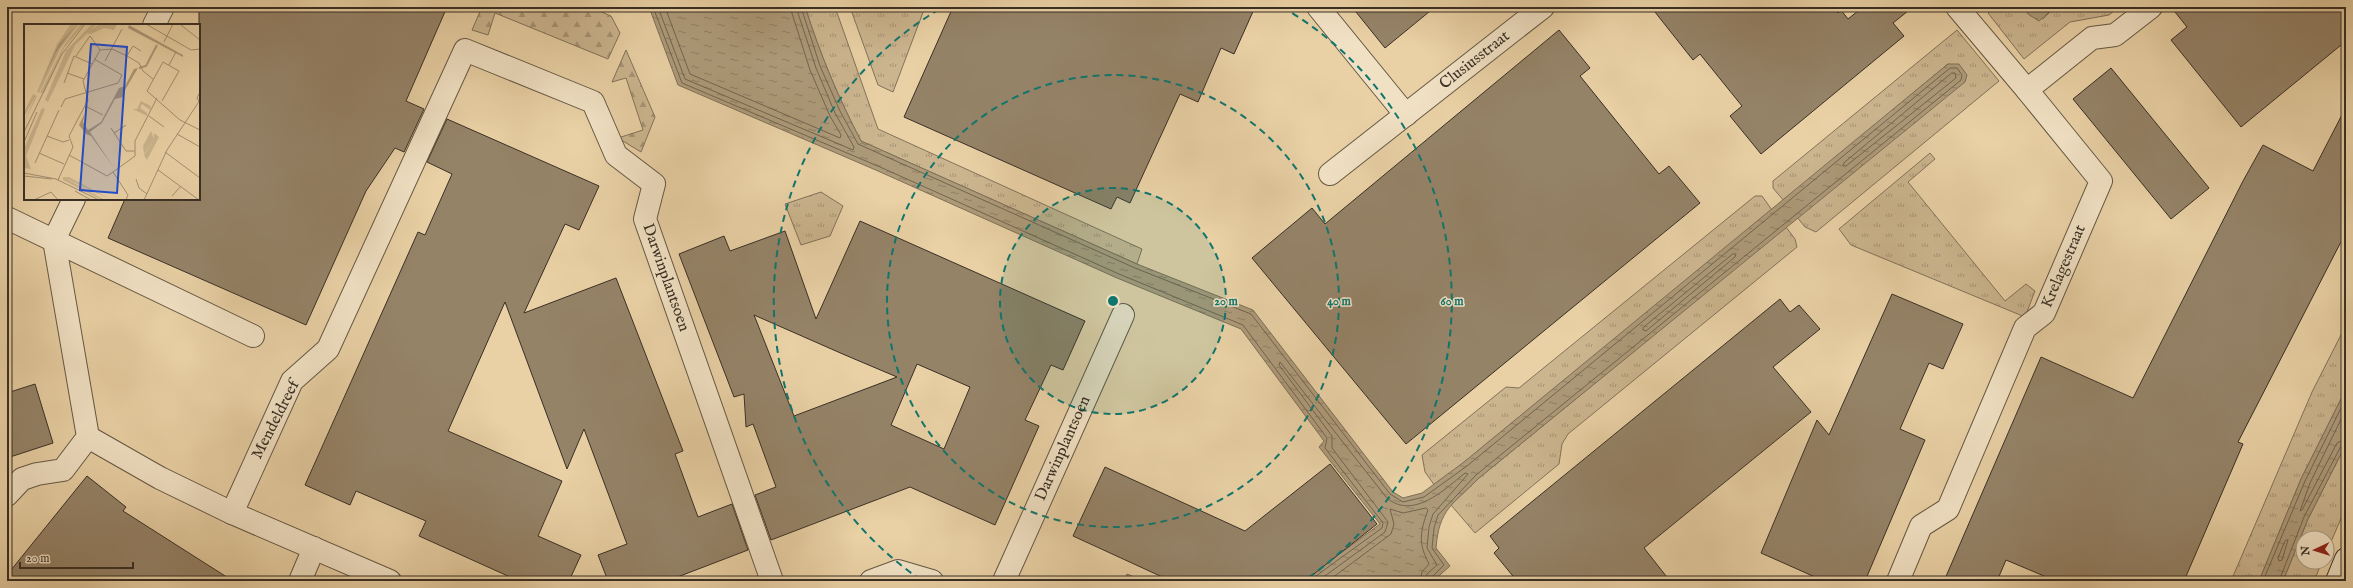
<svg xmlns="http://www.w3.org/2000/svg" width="2353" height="588" font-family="'IM FELL English',serif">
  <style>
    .grass { fill: url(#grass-tufts); stroke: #82725a }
    .forest { fill: url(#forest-firs); stroke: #82725a }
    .water { fill: url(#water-ripples); stroke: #7f6f57 }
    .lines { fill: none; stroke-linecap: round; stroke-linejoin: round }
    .shore { stroke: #73644f; stroke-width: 1 }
    .building { fill: #958368; stroke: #392f25; fill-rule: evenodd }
    .minor-casing { stroke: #655845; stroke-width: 24 }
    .secondary-casing { stroke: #392f25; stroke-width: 24 }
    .minor { stroke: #f1e1c4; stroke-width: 22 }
    .secondary { stroke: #f1e1c4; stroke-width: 22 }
    .ring { fill: none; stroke: #0f766e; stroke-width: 2; stroke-dasharray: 7 5 }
    .labels { text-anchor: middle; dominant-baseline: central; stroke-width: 3; stroke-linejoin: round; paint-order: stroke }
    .street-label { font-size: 16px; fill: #392f25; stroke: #f1e1c4 }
    .inset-river { fill: none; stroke: #ad9a79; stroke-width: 2 }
    .inset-road { fill: none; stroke: #a39072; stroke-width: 1 }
    .view { fill: #1d4ed8; fill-opacity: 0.15; stroke: #1d4ed8; stroke-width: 2 }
    .inset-edge { fill: none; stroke: #392f25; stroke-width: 2 }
    .centre { fill: #0f766e; stroke: #f1e1c4; stroke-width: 2 }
    .ring-label { font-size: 12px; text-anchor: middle; font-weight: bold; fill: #0f766e; stroke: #f1e1c4; stroke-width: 3; stroke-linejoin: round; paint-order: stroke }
  </style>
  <defs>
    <pattern id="grass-tufts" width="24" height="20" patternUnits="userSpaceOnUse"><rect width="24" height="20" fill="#cbb58f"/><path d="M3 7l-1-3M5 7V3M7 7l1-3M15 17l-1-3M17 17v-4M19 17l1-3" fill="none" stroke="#a69475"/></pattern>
    <pattern id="forest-firs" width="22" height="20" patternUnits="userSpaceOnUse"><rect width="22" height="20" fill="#cbb58f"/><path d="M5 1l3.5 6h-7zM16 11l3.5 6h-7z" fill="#a69475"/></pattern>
    <pattern id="water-ripples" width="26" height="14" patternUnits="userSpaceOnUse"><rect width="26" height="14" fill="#ad9a79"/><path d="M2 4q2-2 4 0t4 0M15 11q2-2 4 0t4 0" fill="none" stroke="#8e7e63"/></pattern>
  </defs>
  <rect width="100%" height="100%" fill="#e9d1a5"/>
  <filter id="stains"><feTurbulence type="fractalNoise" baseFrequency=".005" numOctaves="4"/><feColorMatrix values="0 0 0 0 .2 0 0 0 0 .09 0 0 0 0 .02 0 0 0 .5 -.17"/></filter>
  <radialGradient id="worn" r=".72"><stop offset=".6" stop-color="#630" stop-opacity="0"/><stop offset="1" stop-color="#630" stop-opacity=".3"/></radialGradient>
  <g class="grass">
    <path d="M805,7H835L878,129L1142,249L1137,264L861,141C837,95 821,56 805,7Z"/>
    <polygon points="850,7 925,7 893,92 878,85"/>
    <polygon points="1995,7 2025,7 2025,10 2043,19 2055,7 2119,7 2109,15 2070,22 2024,59 1988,13"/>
    <polygon points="1957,30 1999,81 1816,232 1805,227 1797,217 1820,198 1948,64 1784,201 1773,188 1773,181"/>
    <polygon points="1930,153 1935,159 1908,182 2005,301 2026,284 2035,291 2025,317 1851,245 1839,229"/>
    <polygon points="821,192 843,206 830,236 801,245 785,204"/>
    <polygon points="1755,196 1762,196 1772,210 1435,486 1425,472 1422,455 1506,387 1519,388"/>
    <polygon points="1786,227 1795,239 1797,247 1568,434 1562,444 1559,464 1475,533 1451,505 1479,478"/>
    <polygon points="2346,325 2346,389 2301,479 2259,581 2231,581 2312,392"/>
    <polygon points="2346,444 2346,507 2327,551 2327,538 2303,538 2303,562 2322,562 2314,581 2283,581 2308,519"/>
  </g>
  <g class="forest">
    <polygon points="482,7 590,7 611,16 620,33 608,59 495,13 488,35 472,30"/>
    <polygon points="626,50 655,117 641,152 618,138 643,130 626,78 612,82"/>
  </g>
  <g class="water">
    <path d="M649,7H805C821,56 837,95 861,141L1137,264L1253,310L1393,492L1403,498L1422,493L1464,462L1948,64H1959L1967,75L1965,82L1479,478C1453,504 1439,509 1436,548L1450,566L1433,581H1303L1380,524L1319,447L1324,441L1241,329L1117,278L878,171L678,85Z"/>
    <polygon points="2025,7 2055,7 2039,21 2028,14"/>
    <polygon points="2346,389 2346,444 2308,519 2283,581 2259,581 2301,479"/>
    <polygon points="1127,574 1144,581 1124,581"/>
  </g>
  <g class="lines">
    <g class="shore">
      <polyline points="653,7 682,83 880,167 1119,274 1243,325 1327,438 1325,448 1383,523 1382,528 1309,581"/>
      <polyline points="658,7 685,79 853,150 854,147 835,113 816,68 796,7"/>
      <polyline points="665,7 690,74 840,138 841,135 830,116 810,70 790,7"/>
      <polyline points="801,7 820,66 840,111 858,144 1135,268 1251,314 1390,494 1403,502 1424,497 1467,466 1950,68 1957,68 1962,75 1961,80 1476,475 1438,515 1434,528 1432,548 1444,565 1432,577 1431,581"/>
      <polygon points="1952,73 1955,73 1956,78 1846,166 1843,166 1844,163"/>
      <polygon points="1733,254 1736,254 1735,257 1646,331 1643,330 1643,328"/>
      <polyline points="2346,409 2310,483 2300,511 2302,510 2337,443 2346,439"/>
      <polygon points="2288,540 2282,560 2279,561 2278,558 2285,541"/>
      <path d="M1318,581L1385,532L1388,522L1332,448V436L1279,365L1280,362L1386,497C1412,521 1444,490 1465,473L1468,474L1433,514L1429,527L1427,548L1437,565L1427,574L1426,581"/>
      <path d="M1328,581L1391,534L1394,524L1390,509L1403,513L1426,508L1428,510C1420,532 1418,543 1429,564L1422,572L1420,581"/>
      <polyline points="2263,581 2305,481 2346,398"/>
      <polyline points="2279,581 2304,517 2341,446 2346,444"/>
    </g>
  </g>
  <g class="building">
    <polygon points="199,7 447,7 406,101 424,109 404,152 395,148 366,191 306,325 108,238 125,199 199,199"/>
    <polygon points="953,7 1255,7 1234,54 1221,48 1198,102 1180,94 1130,203 1117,197 1111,209 904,117"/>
    <polygon points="1352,7 1435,7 1385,48"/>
    <polygon points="1651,7 1835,7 1838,13 1841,10 1848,19 1863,7 1913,7 1893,23 1904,36 1761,154 1730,116 1742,106 1700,54 1693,60"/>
    <polygon points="2171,7 2346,7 2346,41 2241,127 2171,40 2187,27"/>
    <polygon points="1559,30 1590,68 1580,76 1659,174 1669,166 1700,203 1406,444 1252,258 1312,208 1325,224"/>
    <polygon points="2111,68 2209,188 2171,219 2073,99"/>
    <polygon points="2346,107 2346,232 2238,442 2243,444 2184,581 2056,581 2006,560 1997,581 1944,581 2041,357 2133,398 2243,181 2263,145 2313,171"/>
    <polygon points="447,119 599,186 579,230 565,224 524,313 616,278 683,451 675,454 698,517 732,504 748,550 667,581 608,581 598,555 627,544 584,429 567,469 505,302 448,431 562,481 538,536 581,555 569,581 519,581 419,536 426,521 356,491 350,505 305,485 418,232 425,235 452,174 427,162"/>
    <path d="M860,221L1085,321L1063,370L1051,365L1025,420L1039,426L995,525L910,487L771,540L755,495L776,487L753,424L746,427L744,394L734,397L679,254L724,236L730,251L785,231L816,319ZM754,315L845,355L897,377L794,416ZM917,364L970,387L944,449L891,425Z"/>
    <polygon points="1892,294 1963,324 1943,369 1929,363 1900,429 1925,440 1865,581 1824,581 1761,553 1817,420 1829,435"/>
    <polygon points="1780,299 1790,312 1799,305 1820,329 1773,367 1811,412 1644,548 1670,581 1517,581 1494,553 1499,548 1490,536"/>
    <polygon points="35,384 53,443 7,458 7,393"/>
    <polygon points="1330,464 1377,524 1305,581 1171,581 1073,536 1105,467 1245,531"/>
    <polygon points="87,476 126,507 123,511 233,581 7,581 7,575"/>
  </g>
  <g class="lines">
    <g class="minor-casing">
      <g id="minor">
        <polyline points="1318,7 1406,115"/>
        <polyline points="1957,7 2027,90"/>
        <polyline points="154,25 163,7"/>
        <path id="s1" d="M1330,174L1543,7"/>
        <polyline points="7,218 253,336"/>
        <polyline points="88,437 160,478 232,513 390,581"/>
        <polyline points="7,495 22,479 37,474 63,470 88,437 54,240 74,199"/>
        <path id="s2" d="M232,513L292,381L328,349L465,50L593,102L616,155L654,184L645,219L772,581"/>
        <polyline points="300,581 314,548"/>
        <polyline points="871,581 898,571 932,581"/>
        <path id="s3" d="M1004,581L1123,315"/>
        <path id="s4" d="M1898,581L1921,526L1948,509L2025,328L2044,313L2101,181L2027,90L2092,38L2115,35L2151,7"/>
      </g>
    </g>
    <g class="secondary-casing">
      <polyline id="secondary" points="2337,581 2346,559"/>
    </g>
    <use href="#minor" class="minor"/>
    <use href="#secondary" class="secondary"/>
  </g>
  <circle cx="1113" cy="301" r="113" fill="#0f766e" fill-opacity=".12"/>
  <g class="ring">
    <circle cx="1113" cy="301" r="113"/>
    <circle cx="1113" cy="301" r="226"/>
    <path d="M921 580A339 339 0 0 1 943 7M1282 7A339 339 0 0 1 1305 580"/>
  </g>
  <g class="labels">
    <g class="street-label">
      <text stroke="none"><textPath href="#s1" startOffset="184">Clusiusstraat</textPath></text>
      <text stroke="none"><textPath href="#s4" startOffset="363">Krelagestraat</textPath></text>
      <text stroke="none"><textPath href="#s2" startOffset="864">Darwinplantsoen</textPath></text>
      <text transform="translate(276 420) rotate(-63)">Mendeldreef</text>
      <text stroke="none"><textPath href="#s3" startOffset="145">Darwinplantsoen</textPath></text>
    </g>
  </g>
  <g transform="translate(24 24)">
    <rect width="176" height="176" fill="#e9d1a5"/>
    <path d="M47,0H51L34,21L14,66L36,21L52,0L54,1L36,25L15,69L13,68L33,20ZM57,0H60L40,24L20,69H16L41,20ZM76,0H93L90,6L80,4L67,10L61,9ZM9,70L13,72L0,99L11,73L0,93V88ZM117,77L127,82L126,86L118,80L116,84L123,89V92L109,85H113ZM127,107L130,115L120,130L119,122ZM39,153H45L88,176L41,154L81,176H78L39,156Z" fill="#cbb58f"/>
    <path d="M68,0H73L51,21L24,78L21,76L42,27ZM18,84L21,85L2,132L7,145L0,144V125ZM130,109L135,113L123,136L120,131L130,115Z" fill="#cbb58f"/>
    <path d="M52,0L33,27L14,66L34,21ZM105,1L159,31V33L104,4ZM114,44L101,66L99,73L91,75L78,99L66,108L90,144L67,112L62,110L55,101L61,89L59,98L64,106L77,98L95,64L101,62L110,45Z" fill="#ad9a79"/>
    <path class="inset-river" d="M115,44L122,42L133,21"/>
    <path class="inset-road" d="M122,0L167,26L176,25M157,1L176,16M140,18L149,0M52,32L66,12L76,26L88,25L103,32L115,39L119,47L129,55M103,32L109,22L117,27M81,37L98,5M145,41L152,28M43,49L60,55M40,59L50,32L68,40M176,68L173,74L176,79M138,77L155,47L139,38L123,67L156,96L176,106M61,82L79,91M37,83L41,75L94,59L98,51L70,35M125,92L140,103M87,104L102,127H111M0,108L38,30L61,0M90,109L102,101M153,110L176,123M23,112L39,118L45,116M0,118L13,88M141,128L176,154M15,129L40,140M45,131L83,152L89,148L104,171L102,176M11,139L35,86M134,146L175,176M89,148L111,132V117L133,74M0,149L32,155L75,176M0,152L28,155M112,155L115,164L123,170M34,156L49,123L45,112L64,76L59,57L76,26M51,167L67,176M148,172L157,162M10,176L27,168L34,176M120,176L143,126L176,76"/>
    <path class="view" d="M67,20L103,23L93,169L56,166Z"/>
    <rect width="176" height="176" class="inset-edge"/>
  </g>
  <circle cx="1113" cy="301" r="6" class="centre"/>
  <g class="ring-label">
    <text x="1226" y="305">20 m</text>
    <text x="1339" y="305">40 m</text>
    <text x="1452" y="305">60 m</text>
  </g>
  <rect width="2353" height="588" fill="none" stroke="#e9d1a5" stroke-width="24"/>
  <rect x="8" y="8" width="2337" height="572" fill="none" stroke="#392f25" stroke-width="2"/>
  <rect x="12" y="12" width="2329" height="564" fill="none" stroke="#392f25"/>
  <g transform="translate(2315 550) rotate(266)"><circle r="19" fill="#f1e1c4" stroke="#a79a84"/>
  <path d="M0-3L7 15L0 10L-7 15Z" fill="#8f2418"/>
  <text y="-6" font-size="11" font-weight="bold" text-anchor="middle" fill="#392f25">N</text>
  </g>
  <path d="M20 562v6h113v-6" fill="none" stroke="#392f25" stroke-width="2"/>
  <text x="26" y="562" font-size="12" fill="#392f25" stroke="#f1e1c4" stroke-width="3" paint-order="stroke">20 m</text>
  <rect width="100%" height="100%" filter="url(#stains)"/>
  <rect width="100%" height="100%" fill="url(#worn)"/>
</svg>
